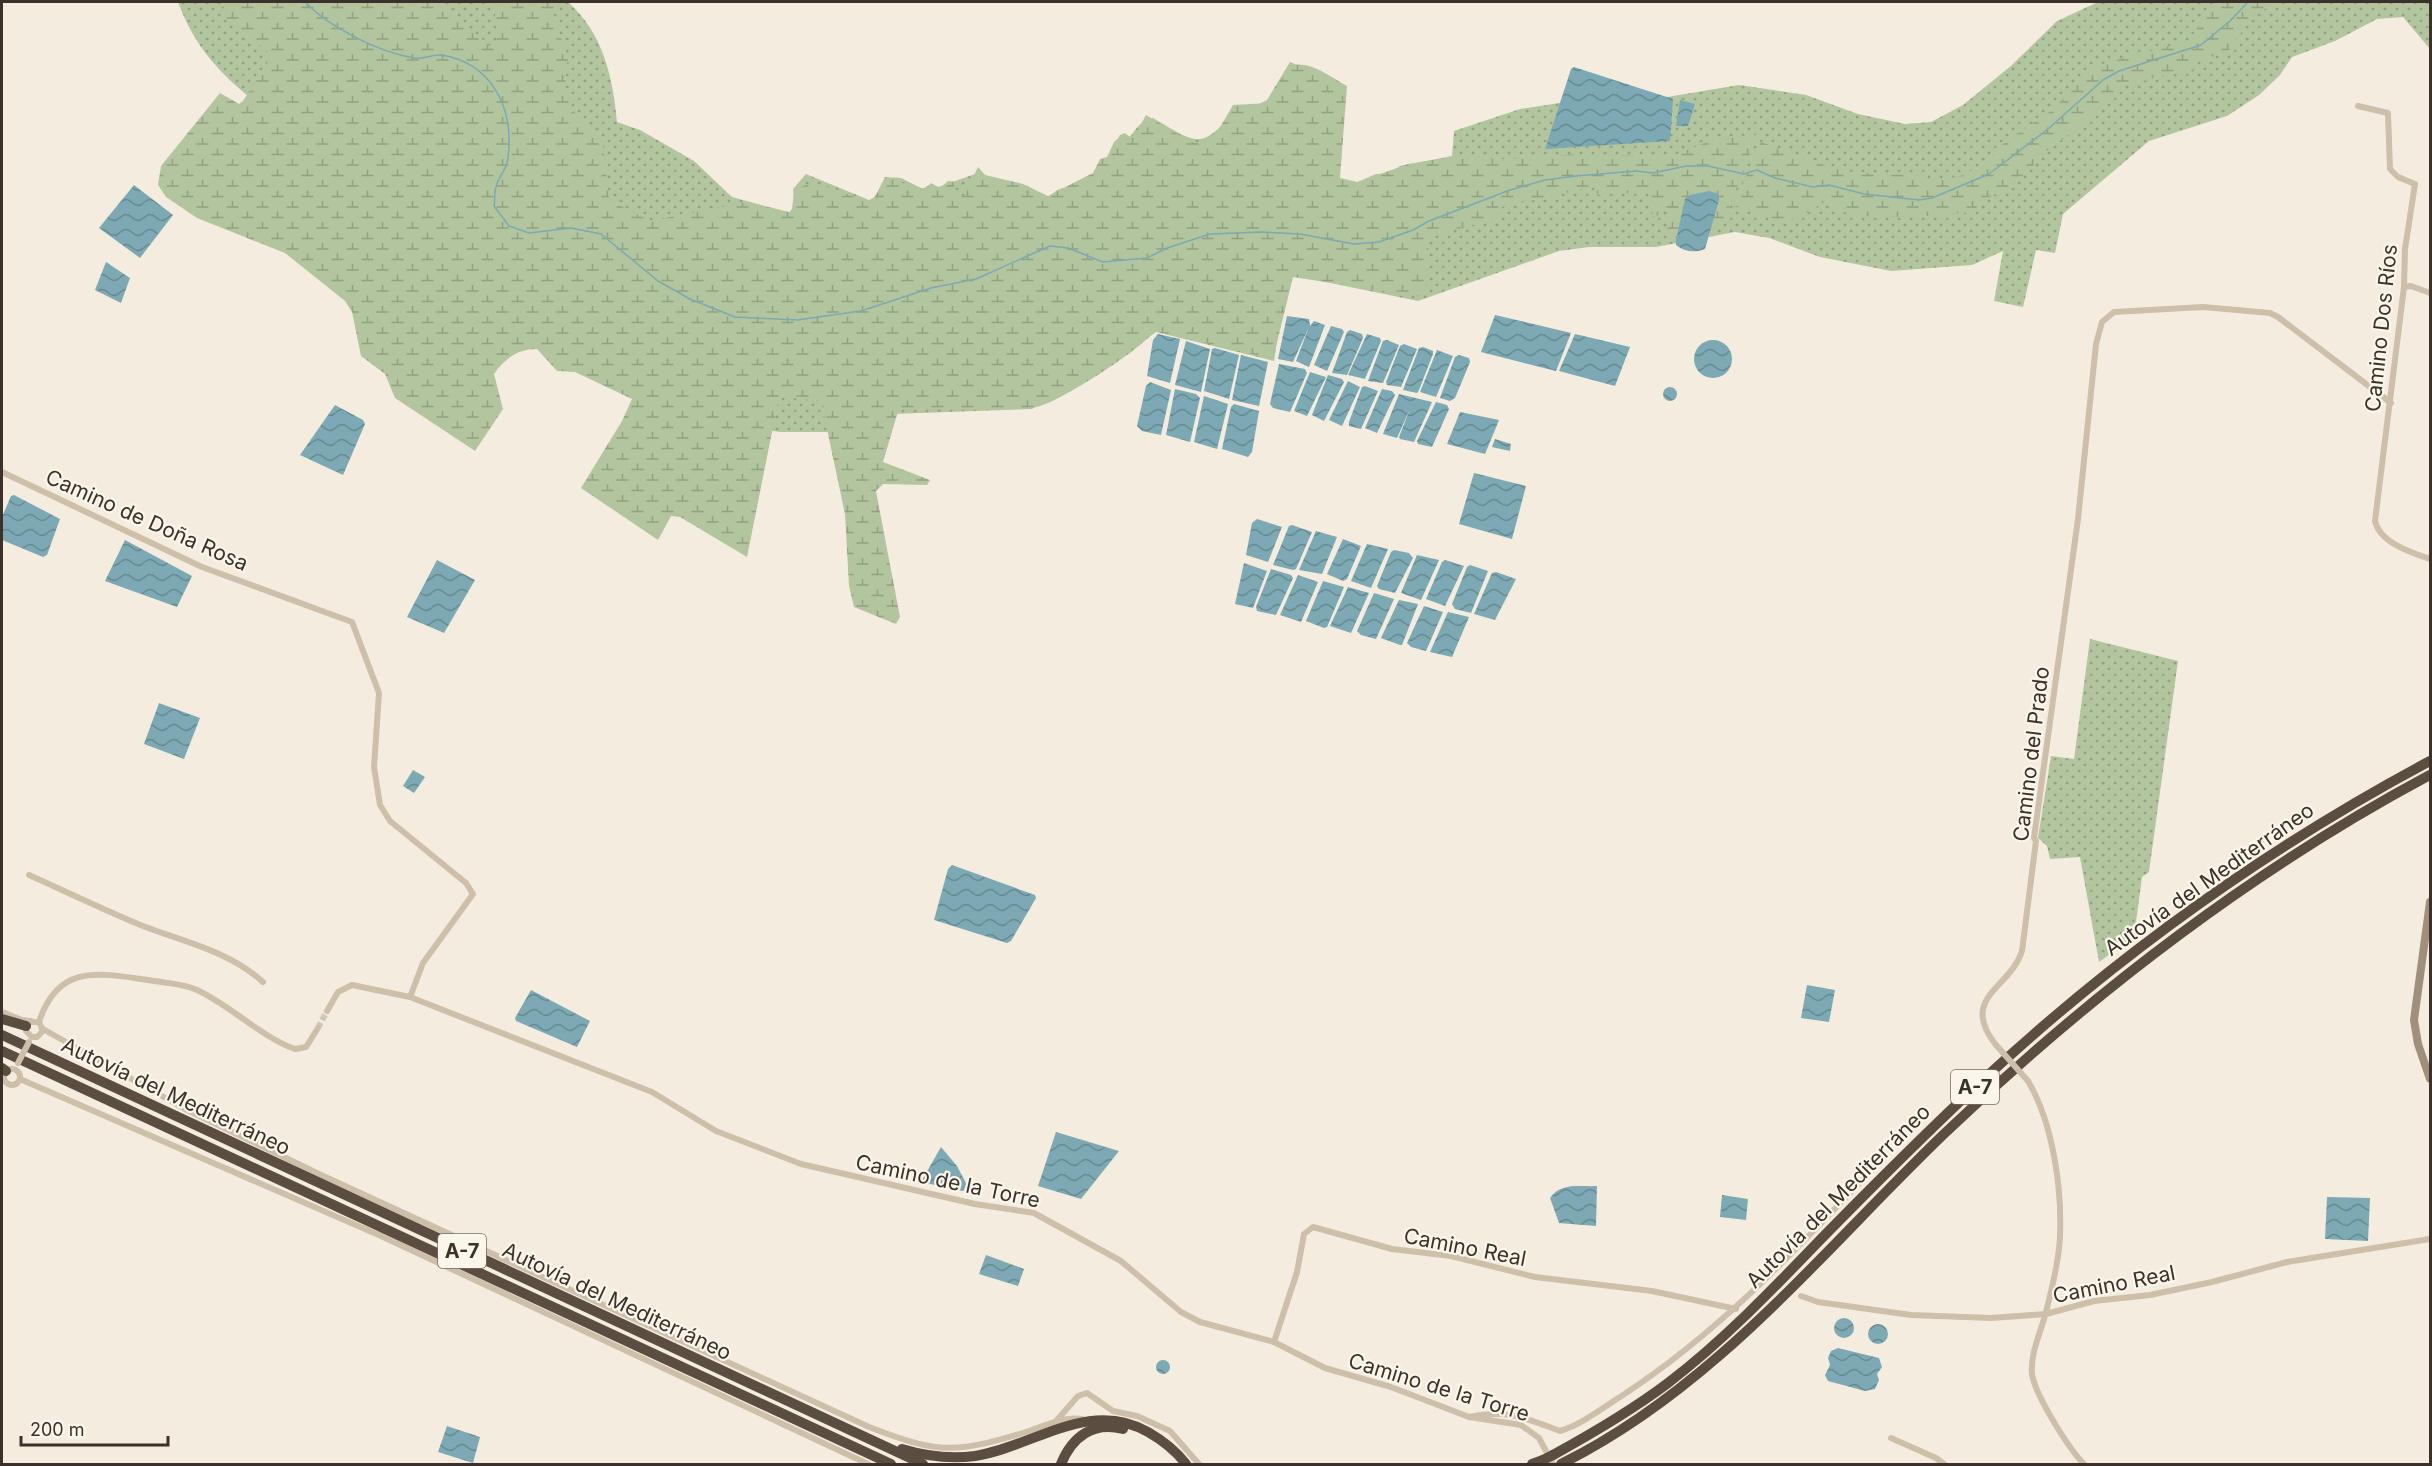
<svg xmlns="http://www.w3.org/2000/svg" width="2432" height="1466" font-family="Inter,sans-serif">
  <style>
    .grass { fill: url(#grass-dots) }
    .wetland { fill: url(#wetland-marsh) }
    .water { fill: url(#water-waves) }
    .lines { fill: none; stroke-linecap: round; stroke-linejoin: round }
    .stream { stroke: #7ca9b3; stroke-width: 1.5 }
    .street-tunnel { stroke: #cfc7bb; stroke-width: 6; stroke-dasharray: 6 3; stroke-linecap: butt }
    .street { stroke: #cdbfaa; stroke-width: 6 }
    .secondary { stroke: #a18e7b; stroke-width: 8 }
    .highway { stroke: #5c4d41; stroke-width: 10 }
    .street-bridge { stroke: #cdbfaa; stroke-width: 6 }
    .highway-bridge { stroke: #5c4d41; stroke-width: 10 }
    .labels { text-anchor: middle; dominant-baseline: central; stroke-width: 4.5; stroke-linejoin: round; paint-order: stroke }
    .shield { fill: #fbf6ec; stroke: #756c64; stroke-width: 1.5 }
    .shield-label { font-size: 20px; font-weight: bold; fill: #3b312a }
    .street-label { font-size: 21px; fill: #3b312a; stroke: #fbf6ec }
  </style>
  <defs>
    <pattern id="grass-dots" width="8" height="8" patternUnits="userSpaceOnUse" patternTransform="scale(1.5)"><rect width="8" height="8" fill="#b2c59e"/><path d="M2 2h.1M6 6h.1" fill="none" stroke="#92a181" stroke-width="1.8" stroke-linecap="round"/></pattern>
    <pattern id="wetland-marsh" width="20" height="14" patternUnits="userSpaceOnUse" patternTransform="scale(1.5)"><rect width="20" height="14" fill="#b2c59e"/><path d="M1 5h8M5 5V1M11 12h8M15 12V8" fill="none" stroke="#92a181"/></pattern>
    <pattern id="water-waves" width="16" height="10" patternUnits="userSpaceOnUse" patternTransform="scale(1.5)"><rect width="16" height="10" fill="#7ca9b3"/><path d="M0 5q4-4 8 0t8 0" fill="none" stroke="#678a92"/></pattern>
  </defs>
  <rect width="100%" height="100%" fill="#f4eddf"/>
  <g class="grass">
    <path d="M178,2H568C603,33 613,77 617,122L640,130L694,161L732,197L791,213L795,206L793,189L806,174L869,200L875,197L885,177L901,178L927,191L975,174L1028,186L1047,199L1057,190L1107,174L1111,151L1120,135L1125,133L1130,137C1137,127 1141,121 1153,118C1203,148 1201,148 1240,106L1249,109L1267,100L1290,62L1313,72L1335,182L1344,179L1353,184L1376,174L1392,173L1400,166L1452,156L1454,131L1520,109L1578,100L1643,101L1739,85L1806,95L1858,114L1905,124L1931,122L1963,105L2012,65L2057,21L2098,2H2430V49L2403,17L2377,19L2335,41L2292,57L2280,75L2259,95L2227,116L2149,141L2063,214L2055,253L2036,250L2023,307L1994,301L2003,251L1972,265L1891,271L1820,257L1769,238L1735,232L1656,247H1589L1559,251L1418,301L1287,274L1274,361L1156,332L1100,373L1032,409L892,414L833,432H780L700,421L275,117C230,83 198,56 178,2Z"/>
    <polygon points="2090,639 2178,661 2149,872 2142,877 2134,937 2099,962 2080,857 2050,859 2047,846 2038,838 2051,756 2074,759"/>
  </g>
  <g class="wetland">
    <path d="M225,2H444L447,13L459,19L491,47L497,40L494,2H558L553,16L568,57L565,85L570,104L578,118L597,135L603,145L609,200L651,221L746,202L789,212L792,209L794,191C822,171 845,200 872,201L886,179L891,178C905,183 921,196 931,183L940,188L948,181L956,182L952,193L958,200L965,194L978,167L985,175L1023,184L1048,196L1093,173L1100,159L1107,157L1114,142L1121,136L1134,137L1146,115L1191,142L1199,143L1219,129L1233,105L1268,103L1290,66C1308,59 1331,77 1347,86L1340,178L1358,182L1408,164L1453,157L1507,159L1579,154L1583,158L1624,155L1669,157L1720,137L1757,135L1724,221L1711,228L1719,194C1712,190 1707,192 1699,193C1679,196 1682,216 1678,233L1666,237L1671,207L1653,218L1651,197L1646,192L1598,195L1593,187L1502,207L1495,219L1429,237L1426,285L1422,297L1293,277L1273,359L1154,331C1144,348 1055,405 1036,407C991,412 944,408 899,408L883,462L930,480L927,485L883,484L876,491L900,617L896,624L854,607L849,586L845,514L821,401L779,397L747,557L680,517L671,516L658,540L581,488L622,421L632,399L575,372L557,371L537,349C518,349 505,358 494,374L503,409L475,451L395,398L385,374L361,356L352,312L345,301L285,253L197,218L166,197L158,185L161,166L220,93L239,104L243,101L271,57L264,48L223,16L220,10Z"/>
    <polygon points="2216,2 2282,2 2263,10 2249,22 2229,50 2193,64 2194,72 2165,75 2125,86 2101,104 2072,132 2040,156 2032,167 2008,189 1979,201 1975,212 1915,217 1855,216 1823,203 1814,211 1793,216 1790,224 1733,206 1761,142 1826,166 1852,172 1918,176 1924,180 1936,181 1964,175 1988,160 2006,141 2051,111 2088,73 2102,64 2188,41"/>
  </g>
  <g class="water">
    <polygon points="1574,67 1673,99 1670,141 1545,149 1571,69"/>
    <polygon points="1680,100 1695,104 1688,126 1676,126"/>
    <polygon points="134,185 173,215 140,258 99,228"/>
    <path d="M1709,191L1719,194V200L1705,249C1695,253 1684,252 1676,245V240L1685,199L1690,195Z"/>
    <polygon points="106,262 130,278 121,303 95,290"/>
    <polygon points="1495,315 1571,333 1556,371 1481,352"/>
    <polygon points="1287,316 1309,319 1310,326 1314,321 1325,325 1309,367 1296,361 1309,327 1293,362 1278,359"/>
    <polygon points="1331,326 1342,329 1344,332 1327,371 1314,365"/>
    <polygon points="1350,330 1362,334 1363,338 1347,375 1332,373 1347,332"/>
    <polygon points="1158,334 1180,339 1170,383 1147,376 1153,340"/>
    <polygon points="1367,334 1380,338 1381,341 1365,379 1348,375"/>
    <polygon points="1575,334 1630,347 1615,386 1559,371"/>
    <circle cx="1713" cy="359" r="19"/>
    <polygon points="1387,340 1399,345 1383,383 1368,381 1383,341"/>
    <polygon points="1186,341 1210,349 1201,392 1175,385"/>
    <polygon points="1404,344 1417,349 1401,387 1387,385 1386,382 1400,346"/>
    <polygon points="1423,347 1433,351 1433,354 1419,390 1417,393 1403,390 1419,348"/>
    <polygon points="1215,348 1239,355 1229,399 1204,391 1212,349"/>
    <polygon points="1437,350 1453,356 1436,397 1420,392"/>
    <polygon points="1241,355 1268,362 1259,406 1232,400"/>
    <polygon points="1459,355 1469,358 1470,362 1455,398 1450,401 1440,398 1455,357"/>
    <polygon points="1279,364 1305,369 1307,373 1290,412 1273,408 1270,404"/>
    <polygon points="1310,372 1326,377 1307,416 1294,411"/>
    <polygon points="1328,375 1342,379 1344,382 1324,421 1312,415"/>
    <polygon points="1348,381 1360,387 1342,426 1329,420"/>
    <polygon points="1150,382 1171,390 1161,435 1142,431 1137,426 1146,386"/>
    <polygon points="1365,386 1378,391 1361,429 1349,426 1349,422 1362,387"/>
    <circle cx="1670" cy="394" r="7"/>
    <polygon points="1175,389 1196,394 1200,398 1190,442 1166,435"/>
    <polygon points="1382,389 1392,391 1395,395 1377,433 1365,428"/>
    <polygon points="1399,394 1432,402 1414,442 1400,439 1399,437 1410,409 1397,438 1383,434"/>
    <polygon points="1204,396 1228,404 1217,449 1194,442"/>
    <polygon points="1436,402 1447,405 1449,409 1432,447 1418,444 1417,441"/>
    <polygon points="1234,404 1259,411 1252,452 1248,457 1222,449 1231,407"/>
    <polygon points="335,405 363,420 365,424 343,475 300,455"/>
    <polygon points="1460,412 1499,420 1485,454 1447,444"/>
    <polygon points="1495,439 1511,444 1510,451 1492,447"/>
    <polygon points="1474,473 1526,486 1512,539 1459,524"/>
    <polygon points="14,495 60,519 47,555 43,557 2,540 2,517 11,496"/>
    <polygon points="1257,519 1282,527 1268,562 1246,555 1252,523"/>
    <polygon points="1292,525 1312,532 1296,569 1293,570 1273,565 1289,526"/>
    <polygon points="1316,531 1337,537 1322,574 1299,570"/>
    <polygon points="1343,539 1361,546 1347,579 1343,581 1327,574"/>
    <polygon points="125,540 192,576 177,607 105,581"/>
    <polygon points="1367,544 1388,549 1371,588 1351,581"/>
    <polygon points="1394,550 1409,553 1413,558 1395,593 1379,589 1377,586 1391,552"/>
    <polygon points="1417,555 1439,560 1421,600 1401,593"/>
    <polygon points="437,560 475,580 444,633 407,617"/>
    <polygon points="1445,560 1464,566 1445,606 1426,599 1442,562"/>
    <polygon points="1244,563 1267,571 1253,608 1235,604"/>
    <polygon points="1470,565 1488,571 1471,613 1455,609 1452,604 1467,567"/>
    <polygon points="1271,569 1291,575 1293,578 1276,615 1257,611 1256,607"/>
    <polygon points="1496,572 1516,579 1495,620 1474,614 1492,573"/>
    <polygon points="1298,575 1318,582 1301,622 1280,615"/>
    <polygon points="1323,581 1344,587 1327,627 1324,628 1306,621"/>
    <polygon points="1348,587 1369,593 1351,633 1330,626"/>
    <polygon points="1374,593 1394,599 1376,639 1361,635 1357,631"/>
    <polygon points="1399,600 1418,604 1402,645 1400,645 1381,638"/>
    <polygon points="1424,606 1443,612 1426,651 1411,647 1407,643"/>
    <polygon points="1448,612 1469,617 1452,657 1430,652"/>
    <polygon points="159,703 200,718 184,759 144,744"/>
    <polygon points="413,770 425,777 414,793 403,786"/>
    <polygon points="952,865 1035,895 1036,898 1011,941 1007,943 934,920 948,869"/>
    <polygon points="1807,985 1835,990 1829,1022 1801,1018"/>
    <polygon points="531,990 590,1021 577,1047 516,1021 515,1018"/>
    <polygon points="1056,1132 1119,1151 1081,1199 1038,1186"/>
    <polygon points="941,1147 957,1166 967,1185 963,1191 921,1182"/>
    <path d="M1597,1186L1596,1226L1559,1223L1550,1198C1561,1182 1580,1187 1597,1186Z"/>
    <polygon points="1722,1195 1748,1199 1746,1220 1720,1217"/>
    <polygon points="2327,1197 2370,1198 2368,1241 2325,1239"/>
    <polygon points="986,1255 1024,1269 1018,1286 979,1274"/>
    <circle cx="1844" cy="1328" r="10"/>
    <circle cx="1878" cy="1334" r="10"/>
    <polygon points="1838,1348 1879,1358 1882,1367 1877,1374 1879,1380 1875,1389 1865,1391 1828,1381 1825,1375 1830,1365 1828,1358 1831,1351"/>
    <circle cx="1163" cy="1367" r="7"/>
    <polygon points="447,1426 480,1437 473,1463 438,1452"/>
  </g>
  <g class="lines">
    <path class="stream" d="M305,2C329,27 378,52 414,58C422,60 432,54 441,55C493,63 514,109 508,158C507,170 498,177 496,187C494,193 495,200 494,206L509,226L529,233L571,228L601,234L658,281L690,299L735,317L797,320L861,311L931,288L976,279L1050,246L1068,248L1103,262L1147,258L1167,248L1210,234L1262,232L1300,234L1354,244L1379,242L1413,230L1429,221L1510,190L1545,180L1576,176L1636,171L1653,173L1686,166H1708L1744,174L1757,170L1775,178L1813,187L1829,185L1864,194L1919,200L1932,198L1989,174L2048,129L2103,80L2119,71L2201,45L2230,21L2248,2"/>
    <polyline class="street-tunnel" points="318,1028 327,1011"/>
    <g class="street">
      <path d="M2358,106L2388,113L2390,169L2398,177L2415,184L2405,249L2404,287L2375,521C2380,543 2412,553 2430,559"/>
      <polyline points="2404,287 2411,286 2430,293"/>
      <polyline points="2,472 202,567 352,622 379,693 374,767 380,805 390,821 466,883 473,894 423,963 410,997"/>
      <path d="M29,875C67,892 104,910 143,926C184,942 229,951 263,982"/>
      <polyline points="327,1011 338,992 352,985 410,997 652,1092 716,1131 801,1164 975,1204 1034,1213 1121,1261 1181,1312 1200,1322 1274,1342 1325,1368 1391,1387 1469,1417 1521,1425 1539,1438 1553,1464"/>
      <polyline points="2,1012 22,1020 39,1022 43,1031 37,1037 32,1037 26,1031 26,1026 31,1021"/>
      <path d="M39,1022C58,963 99,973 148,980C164,983 182,983 197,990C230,1005 261,1037 295,1049L306,1047L318,1028"/>
      <path d="M43,1029L185,1109L319,1174L869,1427C941,1455 957,1453 1029,1431C1048,1425 1063,1416 1082,1419"/>
      <path d="M1996,1045C1958,997 2011,988 2022,951L2036,841L2034,838L2078,519L2096,344L2102,322L2114,312L2203,307L2270,313L2278,317L2391,403"/>
      <circle cx="12" cy="1077" r="8"/>
      <polyline points="20,1079 381,1236 868,1464"/>
      <path d="M2028,1081C2053,1123 2062,1188 2060,1236C2059,1260 2052,1288 2046,1312C2041,1332 2030,1353 2032,1374C2035,1395 2069,1449 2084,1464"/>
      <polyline points="1801,1296 1818,1302 1911,1315 1991,1318 2046,1314 2094,1301 2150,1295 2212,1282 2287,1262 2430,1239"/>
      <polyline points="1274,1342 1297,1272 1304,1234 1313,1227 1392,1249 1451,1256 1535,1277 1652,1291 1736,1309"/>
      <path d="M1469,1417C1506,1409 1525,1418 1560,1431C1581,1425 1604,1407 1623,1395C1718,1333 1794,1252 1872,1170"/>
      <polyline points="1057,1420 1078,1396 1087,1393 1113,1411 1137,1416 1170,1431 1199,1464"/>
      <polyline points="1891,1438 1936,1458 1944,1464"/>
    </g>
    <polyline class="secondary" points="2430,902 2414,1020 2418,1044 2430,1079"/>
    <g class="highway">
      <polyline points="2,1019 26,1026"/>
      <polyline points="2,1035 923,1464"/>
      <polyline points="2,1051 891,1464"/>
      <polyline points="2,1068 6,1071"/>
      <path d="M902,1449C925,1456 951,1459 975,1456C1033,1447 1089,1398 1148,1432C1162,1440 1176,1451 1186,1464"/>
      <path d="M1553,1455C1593,1433 1631,1411 1668,1383C1723,1341 1772,1290 1820,1240C1870,1189 1921,1138 1973,1089C2110,961 2265,849 2430,761"/>
      <path d="M1061,1464C1072,1437 1093,1421 1123,1429"/>
      <polyline points="1532,1464 1543,1460"/>
      <path d="M1561,1464C1715,1388 1823,1250 1945,1133C2091,994 2252,870 2430,775"/>
    </g>
    <g class="street-bridge">
      <polyline points="1996,1045 2028,1081"/>
      <polyline points="18,1063 29,1042"/>
    </g>
    <polyline class="highway-bridge" points="1543,1460 1553,1455"/>
  </g>
  <g class="labels">
    <g class="shield">
      <rect x="1951" y="1070" width="48" height="34" rx="4.5"/>
      <rect x="438" y="1234" width="48" height="34" rx="4.5"/>
    </g>
    <g class="shield-label">
      <text x="1975" y="1087">A-7</text>
      <text x="462" y="1251">A-7</text>
    </g>
    <g class="street-label">
      <text transform="translate(2381 328) rotate(-84)">Camino Dos Ríos</text>
      <text transform="translate(147 520) rotate(24)">Camino de Doña Rosa</text>
      <text transform="translate(2031 754) rotate(-83)">Camino del Prado</text>
      <text transform="translate(2209 879) rotate(-35)">Autovía del Mediterráneo</text>
      <text transform="translate(176 1096) rotate(25)">Autovía del Mediterráneo</text>
      <text transform="translate(948 1181) rotate(12)">Camino de la Torre</text>
      <text transform="translate(1838 1196) rotate(-45)">Autovía del Mediterráneo</text>
      <text transform="translate(1465 1247) rotate(11)">Camino Real</text>
      <text transform="translate(2114 1284) rotate(-11)">Camino Real</text>
      <text transform="translate(617 1301) rotate(25)">Autovía del Mediterráneo</text>
      <text transform="translate(1439 1387) rotate(17)">Camino de la Torre</text>
    </g>
  </g>
  <rect width="2432" height="1466" fill="none" stroke="#3b312a" stroke-width="6"/>
  <path d="M21 1436v9h147v-9" fill="none" stroke="#3b312a" stroke-width="3"/>
  <text x="30" y="1436" font-size="18" fill="#3b312a" stroke="#fbf6ec" stroke-width="4.5" paint-order="stroke">200 m</text>
</svg>
